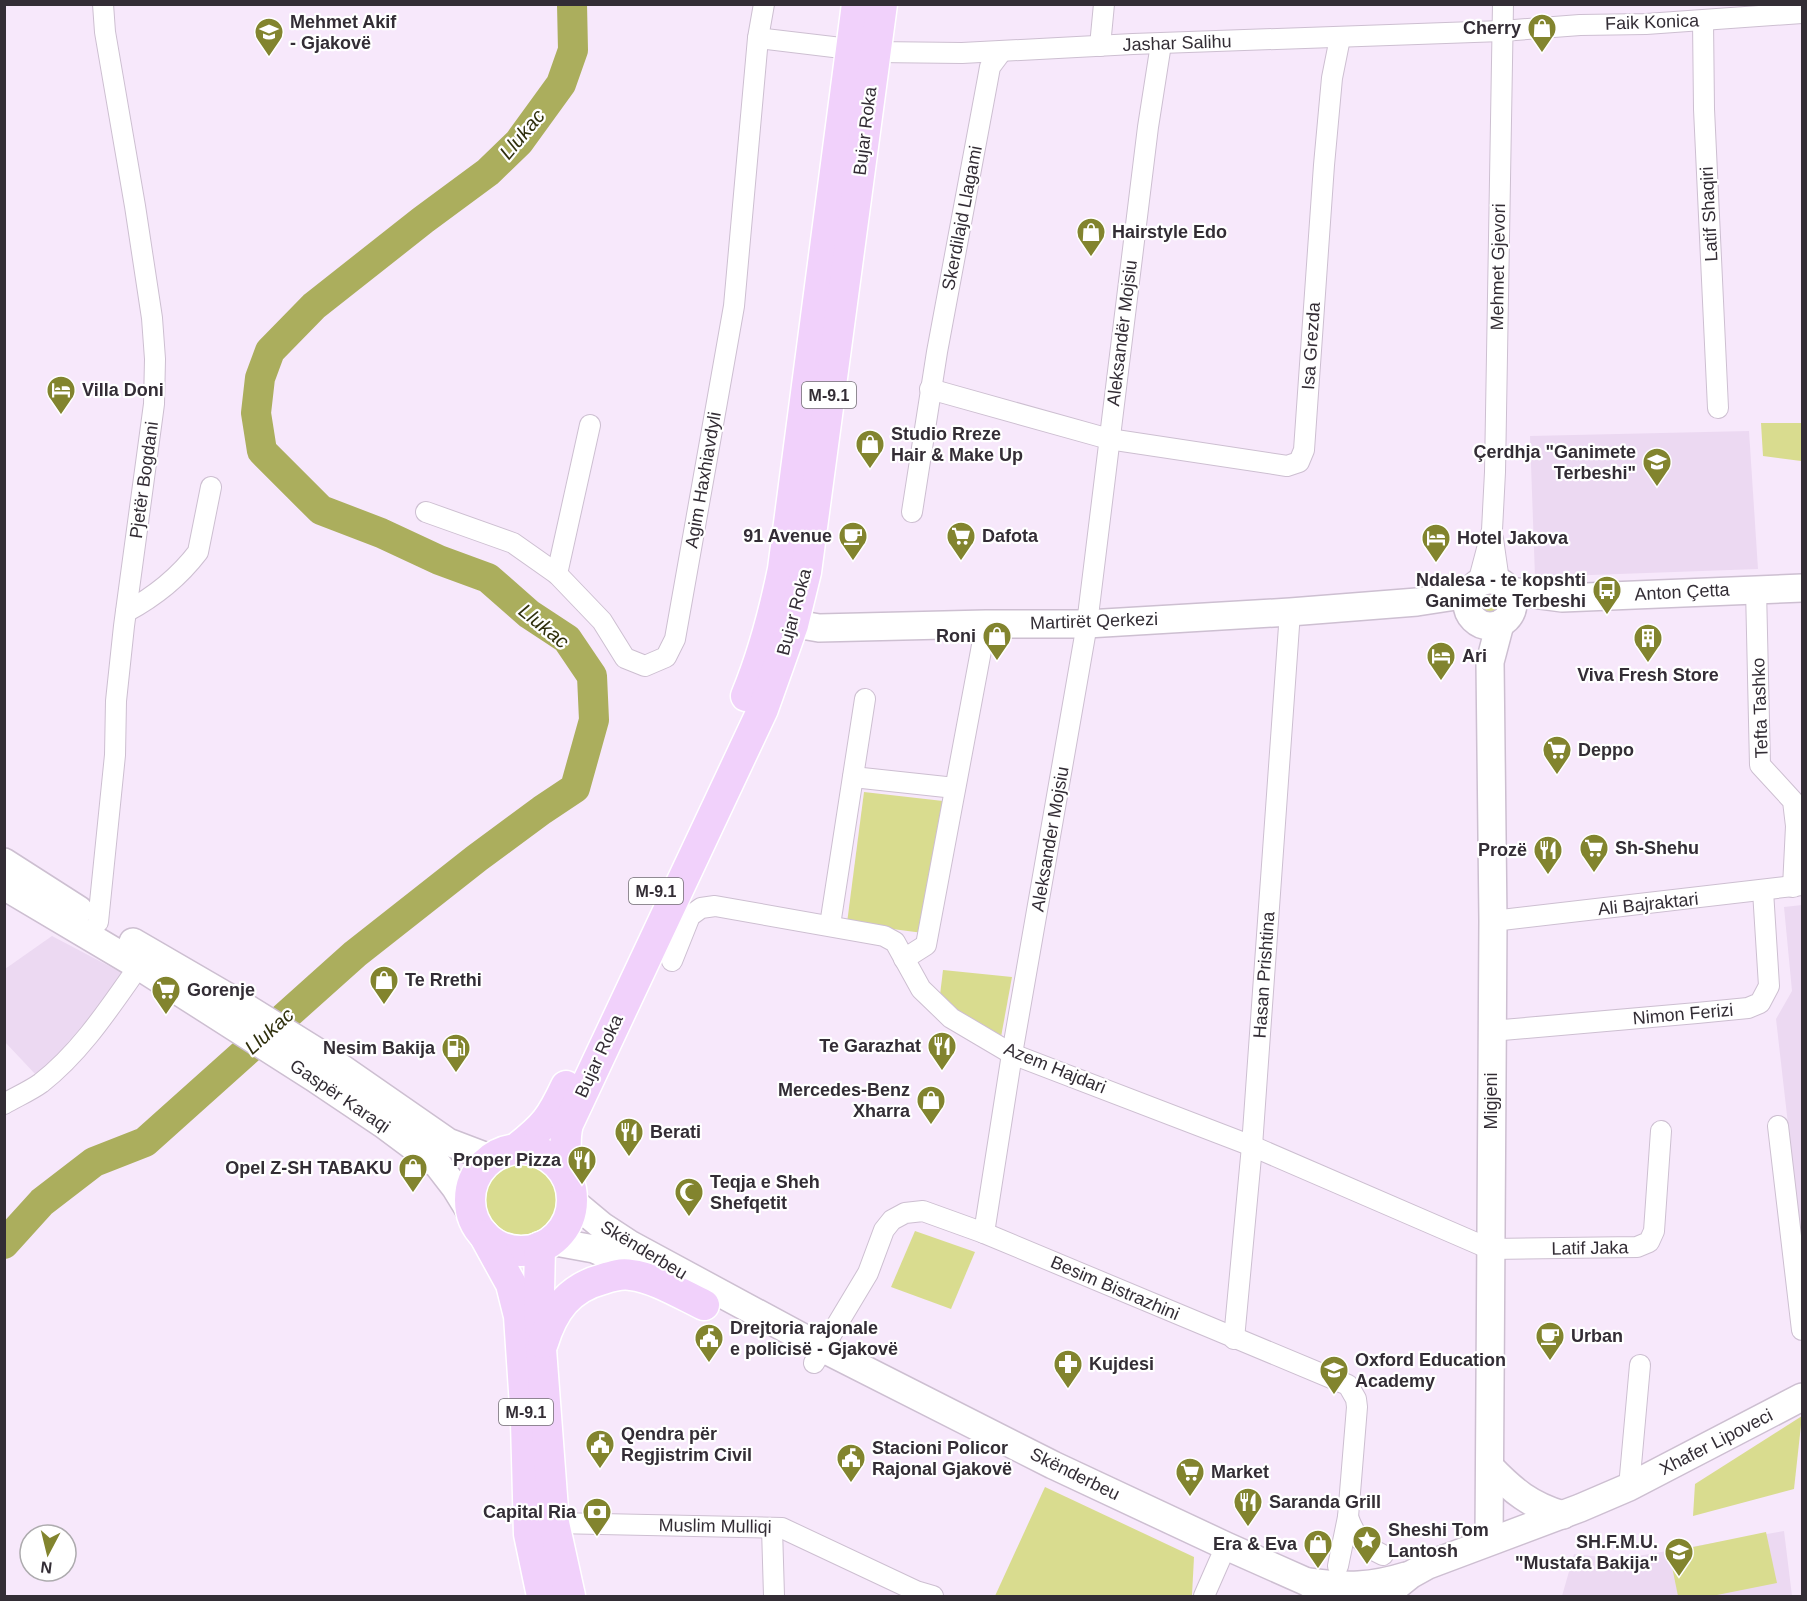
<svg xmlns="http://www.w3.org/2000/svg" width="1807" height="1601" font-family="Arial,sans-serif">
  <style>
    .built { fill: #ecd9f2 }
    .green { fill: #d9dc8f }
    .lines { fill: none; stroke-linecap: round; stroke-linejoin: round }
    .river { stroke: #abae5d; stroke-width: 30 }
    .street-casing { stroke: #cdbfd1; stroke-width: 22 }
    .secondary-casing { stroke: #cdbfd1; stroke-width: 30 }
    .primary-casing { stroke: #fff; stroke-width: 33 }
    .street { stroke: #fff; stroke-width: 20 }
    .secondary { stroke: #fff; stroke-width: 27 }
    .primary { stroke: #f1d1fb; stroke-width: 30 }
    .labels { text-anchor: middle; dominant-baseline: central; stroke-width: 4.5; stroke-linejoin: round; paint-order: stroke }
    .shield { fill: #fff; stroke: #706c72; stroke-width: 1.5 }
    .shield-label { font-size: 16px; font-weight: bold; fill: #332d35 }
    .poi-label { font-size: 18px; font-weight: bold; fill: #332d35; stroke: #fff; text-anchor: start }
    .street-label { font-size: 18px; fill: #332d35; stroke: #fff }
    .water-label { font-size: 20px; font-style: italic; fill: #30300d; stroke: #fff }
  </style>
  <rect width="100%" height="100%" fill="#f7e8fb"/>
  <g class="built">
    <polygon points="1749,431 1758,569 1535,577 1530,436"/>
    <polygon points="1802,905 1802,1247 1776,1019 1792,991 1784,907"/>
    <polygon points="52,936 126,975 38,1077 5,1042 5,969"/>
    <polygon points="1784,1531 1792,1596 1562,1596 1574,1554 1620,1559"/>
  </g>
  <g class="green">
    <polygon points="1761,423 1802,423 1802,479 1801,461 1763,456"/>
    <circle cx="1491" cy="604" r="13"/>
    <polygon points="864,792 943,801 923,933 847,923"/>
    <polygon points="943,970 1012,977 1001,1037 966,1020 940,995"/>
    <circle cx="521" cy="1199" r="36"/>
    <polygon points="915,1231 975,1252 951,1309 891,1287"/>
    <polygon points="1802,1416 1794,1489 1693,1516 1695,1484"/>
    <polygon points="1045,1487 1194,1557 1192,1595 995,1596"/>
    <polygon points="1766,1532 1777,1583 1712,1596 1678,1596 1669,1552"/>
  </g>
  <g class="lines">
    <polyline class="river" points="4,1244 42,1202 94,1162 145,1142 355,954 477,858 542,810 575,788 594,720 592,676 567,639 529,614 488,578 439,560 381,533 321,510 262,451 256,413 260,378 270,351 314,306 423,220 488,172 519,142 561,84 573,50 572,4"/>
    <g class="street-casing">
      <g id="street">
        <polyline points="1703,21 1704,109 1718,408"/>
        <polyline points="758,38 875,52 962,53 1133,44 1502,31 1580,25 1646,24 1802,13"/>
        <polyline points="1100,46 1104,4"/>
        <polyline points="930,389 1109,439 1287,466 1299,462 1304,450 1324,165 1332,78 1340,38"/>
        <polyline points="426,512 513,543 557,574 602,621 625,658 645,666 666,657 675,639 734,306 758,38 764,4"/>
        <polyline points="912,512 937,352 988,78 990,67 1002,51"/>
        <polyline points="1493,539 1499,581"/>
        <polyline points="557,574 590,425"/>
        <polyline points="1478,583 1492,530 1495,472 1503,4"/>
        <polyline points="1756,589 1760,765 1793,801 1796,826 1793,887"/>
        <path d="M126,612C154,597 179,577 198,552L211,487"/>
        <polyline points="853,777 955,788"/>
        <polyline points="1493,921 1802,885"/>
        <polyline points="98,922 115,755 116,701 124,626 154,404 155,359 152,318 135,206 105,32 103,4"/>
        <polyline points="830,925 865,699"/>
        <polyline points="904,959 926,945 986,624"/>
        <polyline points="672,961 690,916 701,908 715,906 884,936 895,942 921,989 951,1018 1012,1054 1252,1146 1490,1249 1637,1247 1649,1242 1654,1231 1661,1131"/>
        <polyline points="1491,1031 1697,1013 1748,1008 1760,1003 1769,986 1763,891"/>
        <path d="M4,1104C16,1097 30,1091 41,1083C81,1052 110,1007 139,966"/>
        <polyline points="1778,1126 1802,1330"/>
        <polyline points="984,1233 1012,1054 1087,624 1148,127 1161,44"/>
        <polyline points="1234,1339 1252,1146 1290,612"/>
        <polyline points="814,1363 868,1273 884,1230 892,1220 905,1213 923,1211 984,1233 1348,1385 1356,1399 1357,1407 1348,1517 1338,1566"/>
        <polyline points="1629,1487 1640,1365"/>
        <path d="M1348,1517C1355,1537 1364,1546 1383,1555"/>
        <polyline points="554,1523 782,1528 916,1591 933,1596"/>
        <polyline points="772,1528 774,1596"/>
        <polyline points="1204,1596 1226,1546"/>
      </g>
    </g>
    <g class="secondary-casing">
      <g id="secondary">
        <circle cx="1490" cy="603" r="23"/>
        <polyline points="1510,591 1562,598 1802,588"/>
        <polyline points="773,620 819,628 986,624 1087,624 1290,612 1417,602 1469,594"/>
        <polyline points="4,862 79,910"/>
        <polyline points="4,886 139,966 313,1077 383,1124 438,1165 455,1187 471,1213"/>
        <polyline points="133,942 245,1007 327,1058 448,1142 490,1158"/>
        <polyline points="572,1201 602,1226 631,1245 822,1348 1053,1465 1226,1546 1307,1582 1332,1596"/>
        <polyline points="550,1241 594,1249 648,1273"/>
        <path d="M1490,1467C1513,1491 1530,1505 1563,1515"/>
        <polyline points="1489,1541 1493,921 1490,662 1500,624"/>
        <path d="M1310,1582C1346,1587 1371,1587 1406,1576"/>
        <polyline points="1384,1596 1410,1575 1428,1565 1580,1508 1629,1487 1802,1397"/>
      </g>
    </g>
    <g class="primary-casing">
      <g id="primary">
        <path d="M746,696C763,655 774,613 783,569L857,4"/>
        <path d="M517,1148C545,1126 551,1118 566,1086"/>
        <circle cx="521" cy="1200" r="51"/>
        <path d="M567,1177C567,1158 563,1142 568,1124L763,709L793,625L806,572L882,4"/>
        <polyline points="484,1235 511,1284 519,1316 526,1421 529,1534 542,1596"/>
        <polyline points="540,1247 539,1293 541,1349 554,1523 570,1596"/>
        <path d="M543,1343C553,1310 569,1288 603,1279C612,1276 621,1273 631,1275C653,1277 683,1295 704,1305"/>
      </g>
    </g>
    <use href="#street" class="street"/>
    <use href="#secondary" class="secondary"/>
    <use href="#primary" class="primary"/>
  </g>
  <defs>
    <g id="shop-pin" transform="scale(1.5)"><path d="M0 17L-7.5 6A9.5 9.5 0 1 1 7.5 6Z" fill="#82842e" stroke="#fff"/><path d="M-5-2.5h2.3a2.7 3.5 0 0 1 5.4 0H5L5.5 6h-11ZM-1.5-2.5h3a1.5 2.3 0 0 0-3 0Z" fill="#fff"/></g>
    <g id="school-pin" transform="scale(1.5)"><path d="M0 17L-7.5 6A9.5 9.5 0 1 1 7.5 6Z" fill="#82842e" stroke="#fff"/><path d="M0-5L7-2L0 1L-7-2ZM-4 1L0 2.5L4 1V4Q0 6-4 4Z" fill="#fff"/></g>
    <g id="hotel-pin" transform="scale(1.5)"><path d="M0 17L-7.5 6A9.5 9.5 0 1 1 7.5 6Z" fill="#82842e" stroke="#fff"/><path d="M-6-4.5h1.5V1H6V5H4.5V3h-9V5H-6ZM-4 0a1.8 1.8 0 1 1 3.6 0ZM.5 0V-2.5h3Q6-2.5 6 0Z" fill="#fff"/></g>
    <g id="cafe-pin" transform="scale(1.5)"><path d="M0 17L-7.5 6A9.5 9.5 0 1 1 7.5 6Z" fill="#82842e" stroke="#fff"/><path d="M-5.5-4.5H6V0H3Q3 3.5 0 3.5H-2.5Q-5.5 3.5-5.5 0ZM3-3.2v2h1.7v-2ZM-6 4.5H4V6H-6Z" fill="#fff"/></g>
    <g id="supermarket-pin" transform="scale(1.5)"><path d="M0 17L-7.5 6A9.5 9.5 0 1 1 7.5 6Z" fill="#82842e" stroke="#fff"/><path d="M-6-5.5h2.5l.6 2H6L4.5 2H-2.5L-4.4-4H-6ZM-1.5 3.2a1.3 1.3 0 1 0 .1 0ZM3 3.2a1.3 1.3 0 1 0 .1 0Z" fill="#fff"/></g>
    <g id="bus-pin" transform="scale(1.5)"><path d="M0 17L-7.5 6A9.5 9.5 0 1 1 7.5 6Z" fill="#82842e" stroke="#fff"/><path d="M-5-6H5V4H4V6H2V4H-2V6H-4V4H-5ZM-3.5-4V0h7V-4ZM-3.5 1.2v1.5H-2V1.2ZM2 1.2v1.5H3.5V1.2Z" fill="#fff"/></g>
    <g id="building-pin" transform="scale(1.5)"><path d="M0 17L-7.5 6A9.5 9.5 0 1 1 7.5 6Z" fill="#82842e" stroke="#fff"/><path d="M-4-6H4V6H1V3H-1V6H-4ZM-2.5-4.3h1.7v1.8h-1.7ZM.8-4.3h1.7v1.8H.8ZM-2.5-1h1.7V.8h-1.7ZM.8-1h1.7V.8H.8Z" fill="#fff"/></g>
    <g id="restaurant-pin" transform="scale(1.5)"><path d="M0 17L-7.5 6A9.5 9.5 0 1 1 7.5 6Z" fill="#82842e" stroke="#fff"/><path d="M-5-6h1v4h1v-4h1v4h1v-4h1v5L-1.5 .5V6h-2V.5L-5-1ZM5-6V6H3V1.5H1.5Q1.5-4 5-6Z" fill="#fff"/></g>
    <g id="fuel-pin" transform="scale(1.5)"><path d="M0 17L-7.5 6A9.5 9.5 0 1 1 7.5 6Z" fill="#82842e" stroke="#fff"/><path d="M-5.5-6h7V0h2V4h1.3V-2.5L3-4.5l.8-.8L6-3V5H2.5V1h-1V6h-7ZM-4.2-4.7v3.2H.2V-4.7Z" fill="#fff"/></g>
    <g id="mosque-pin" transform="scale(1.5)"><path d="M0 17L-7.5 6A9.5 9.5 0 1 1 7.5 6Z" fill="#82842e" stroke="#fff"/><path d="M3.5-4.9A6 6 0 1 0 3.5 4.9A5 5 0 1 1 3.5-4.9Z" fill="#fff"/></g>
    <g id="civic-pin" transform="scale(1.5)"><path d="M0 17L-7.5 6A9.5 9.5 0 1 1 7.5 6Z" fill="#82842e" stroke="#fff"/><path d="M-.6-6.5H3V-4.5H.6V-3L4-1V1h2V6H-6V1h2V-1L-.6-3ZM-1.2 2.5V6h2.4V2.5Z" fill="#fff"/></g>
    <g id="pharmacy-pin" transform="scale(1.5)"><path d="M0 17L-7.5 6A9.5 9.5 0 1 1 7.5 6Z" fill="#82842e" stroke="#fff"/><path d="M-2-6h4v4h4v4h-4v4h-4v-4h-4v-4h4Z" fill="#fff"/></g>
    <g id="bank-pin" transform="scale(1.5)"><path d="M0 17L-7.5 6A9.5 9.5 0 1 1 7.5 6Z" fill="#82842e" stroke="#fff"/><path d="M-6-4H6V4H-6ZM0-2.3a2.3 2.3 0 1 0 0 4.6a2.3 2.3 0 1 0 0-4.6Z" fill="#fff"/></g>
    <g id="sight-pin" transform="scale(1.5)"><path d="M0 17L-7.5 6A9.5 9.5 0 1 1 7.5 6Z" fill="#82842e" stroke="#fff"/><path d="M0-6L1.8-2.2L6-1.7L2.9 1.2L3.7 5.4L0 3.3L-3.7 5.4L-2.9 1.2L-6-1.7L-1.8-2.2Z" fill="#fff"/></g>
  </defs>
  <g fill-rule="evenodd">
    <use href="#shop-pin" x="1542" y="28"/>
    <use href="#school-pin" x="269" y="32"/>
    <use href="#shop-pin" x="1091" y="232"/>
    <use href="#hotel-pin" x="61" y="390"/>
    <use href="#shop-pin" x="870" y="444"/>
    <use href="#school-pin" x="1657" y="462"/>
    <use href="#cafe-pin" x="853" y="536"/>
    <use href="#supermarket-pin" x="961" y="536"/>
    <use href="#hotel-pin" x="1436" y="538"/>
    <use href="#bus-pin" x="1607" y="590"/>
    <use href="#shop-pin" x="997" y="636"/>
    <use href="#building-pin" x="1648" y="638"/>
    <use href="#hotel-pin" x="1441" y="656"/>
    <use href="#supermarket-pin" x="1557" y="750"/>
    <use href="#supermarket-pin" x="1594" y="848"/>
    <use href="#restaurant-pin" x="1548" y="850"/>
    <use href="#shop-pin" x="384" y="980"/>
    <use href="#supermarket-pin" x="166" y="990"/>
    <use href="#restaurant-pin" x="942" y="1046"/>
    <use href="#fuel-pin" x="456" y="1048"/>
    <use href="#shop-pin" x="931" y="1100"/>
    <use href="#restaurant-pin" x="629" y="1132"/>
    <use href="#restaurant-pin" x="582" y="1160"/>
    <use href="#shop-pin" x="413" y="1168"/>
    <use href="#mosque-pin" x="689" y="1192"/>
    <use href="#cafe-pin" x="1550" y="1336"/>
    <use href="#civic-pin" x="709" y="1338"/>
    <use href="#pharmacy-pin" x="1068" y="1364"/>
    <use href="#school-pin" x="1334" y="1370"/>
    <use href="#civic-pin" x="600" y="1444"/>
    <use href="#civic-pin" x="851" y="1458"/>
    <use href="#supermarket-pin" x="1190" y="1472"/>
    <use href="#restaurant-pin" x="1248" y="1502"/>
    <use href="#bank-pin" x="597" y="1512"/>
    <use href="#sight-pin" x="1367" y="1540"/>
    <use href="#shop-pin" x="1318" y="1544"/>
    <use href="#school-pin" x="1679" y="1552"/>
  </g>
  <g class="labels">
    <g class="shield">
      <rect x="802" y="382" width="54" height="26" rx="4.5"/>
      <rect x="629" y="878" width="54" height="26" rx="4.5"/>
      <rect x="499" y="1399" width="54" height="26" rx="4.5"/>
    </g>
    <g class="shield-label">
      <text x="829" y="395">M-9.1</text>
      <text x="656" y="891">M-9.1</text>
      <text x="526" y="1412">M-9.1</text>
    </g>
    <g class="poi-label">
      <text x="290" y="22">Mehmet Akif<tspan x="290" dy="21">- Gjakovë</tspan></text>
      <text x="1521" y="28" text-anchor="end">Cherry</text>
      <text x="1112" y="232">Hairstyle Edo</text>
      <text x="82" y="390">Villa Doni</text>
      <text x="891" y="434">Studio Rreze<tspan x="891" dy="21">Hair &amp; Make Up</tspan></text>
      <text x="1636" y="452" text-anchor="end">Çerdhja "Ganimete<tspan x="1636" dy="21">Terbeshi"</tspan></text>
      <text x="832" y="536" text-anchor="end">91 Avenue</text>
      <text x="982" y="536">Dafota</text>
      <text x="1457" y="538">Hotel Jakova</text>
      <text x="1586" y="580" text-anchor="end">Ndalesa - te kopshti<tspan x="1586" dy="21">Ganimete Terbeshi</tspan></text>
      <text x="976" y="636" text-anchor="end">Roni</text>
      <text x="1462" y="656">Ari</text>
      <text x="1648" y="675" text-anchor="middle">Viva Fresh Store</text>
      <text x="1578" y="750">Deppo</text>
      <text x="1615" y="848">Sh-Shehu</text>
      <text x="1527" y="850" text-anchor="end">Prozë</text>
      <text x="405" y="980">Te Rrethi</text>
      <text x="187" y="990">Gorenje</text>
      <text x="921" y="1046" text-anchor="end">Te Garazhat</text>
      <text x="435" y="1048" text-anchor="end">Nesim Bakija</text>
      <text x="910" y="1090" text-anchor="end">Mercedes-Benz<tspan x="910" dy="21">Xharra</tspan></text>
      <text x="650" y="1132">Berati</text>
      <text x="561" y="1160" text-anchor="end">Proper Pizza</text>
      <text x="392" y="1168" text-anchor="end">Opel Z-SH TABAKU</text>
      <text x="710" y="1182">Teqja e Sheh<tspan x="710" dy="21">Shefqetit</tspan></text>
      <text x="730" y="1328">Drejtoria rajonale<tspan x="730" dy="21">e policisë - Gjakovë</tspan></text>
      <text x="1571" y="1336">Urban</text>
      <text x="1355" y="1360">Oxford Education<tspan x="1355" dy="21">Academy</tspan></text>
      <text x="1089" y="1364">Kujdesi</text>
      <text x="621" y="1434">Qendra për<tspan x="621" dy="21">Regjistrim Civil</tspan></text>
      <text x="872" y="1448">Stacioni Policor<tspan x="872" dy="21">Rajonal Gjakovë</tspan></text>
      <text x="1211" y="1472">Market</text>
      <text x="1269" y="1502">Saranda Grill</text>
      <text x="576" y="1512" text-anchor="end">Capital Ria</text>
      <text x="1388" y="1530">Sheshi Tom<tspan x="1388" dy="21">Lantosh</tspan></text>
      <text x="1658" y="1542" text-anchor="end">SH.F.M.U.<tspan x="1658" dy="21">"Mustafa Bakija"</tspan></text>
      <text x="1297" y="1544" text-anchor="end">Era &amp; Eva</text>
    </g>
    <g class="street-label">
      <text transform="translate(1652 22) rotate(-2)">Faik Konica</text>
      <text transform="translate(1177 43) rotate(-2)">Jashar Salihu</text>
      <text transform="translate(865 131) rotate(-83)">Bujar Roka</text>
      <text transform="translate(1709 214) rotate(-93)">Latif Shaqiri</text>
      <text transform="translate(962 218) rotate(-79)">Skerdilajd Llagami</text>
      <text transform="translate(1498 267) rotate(-89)">Mehmet Gjevori</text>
      <text transform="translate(1122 333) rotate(-83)">Aleksandër Mojsiu</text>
      <text transform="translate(1311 346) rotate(-86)">Isa Grezda</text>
      <text transform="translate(144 480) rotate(-82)">Pjetër Bogdani</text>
      <text transform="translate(703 480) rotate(-80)">Agim Haxhiavdyli</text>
      <text transform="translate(1682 592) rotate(-3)">Anton Çetta</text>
      <text transform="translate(794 612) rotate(-75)">Bujar Roka</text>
      <text transform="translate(1094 621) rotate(-2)">Martirët Qerkezi</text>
      <text transform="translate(1760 708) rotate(-92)">Tefta Tashko</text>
      <text transform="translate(1050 839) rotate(-80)">Aleksander Mojsiu</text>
      <text transform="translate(1648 904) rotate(-6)">Ali Bajraktari</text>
      <text transform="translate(1264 975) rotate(-86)">Hasan Prishtina</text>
      <text transform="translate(1683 1014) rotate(-5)">Nimon Ferizi</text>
      <text transform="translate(599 1056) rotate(-65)">Bujar Roka</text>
      <text transform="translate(1055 1068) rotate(22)">Azem Hajdari</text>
      <text transform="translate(340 1096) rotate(34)">Gaspër Karaqi</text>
      <text transform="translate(1491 1101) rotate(-90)">Migjeni</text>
      <text transform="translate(1590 1248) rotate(-1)">Latif Jaka</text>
      <text transform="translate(644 1250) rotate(31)">Skënderbeu</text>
      <text transform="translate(1115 1288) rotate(23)">Besim Bistrazhini</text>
      <text transform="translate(1716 1442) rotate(-27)">Xhafer Lipoveci</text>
      <text transform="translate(1075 1474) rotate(26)">Skënderbeu</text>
      <text transform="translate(715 1526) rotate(1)">Muslim Mulliqi</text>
    </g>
    <g class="water-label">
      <text transform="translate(522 134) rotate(-50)">Llukac</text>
      <text transform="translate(544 626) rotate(39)">Llukac</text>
      <text transform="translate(269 1031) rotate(-42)">Llukac</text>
    </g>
  </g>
  <rect width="1807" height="1601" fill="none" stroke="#332d35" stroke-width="12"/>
  <g transform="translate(48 1553) rotate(187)"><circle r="28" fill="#ffffff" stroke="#adabae" stroke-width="1.5"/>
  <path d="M0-4.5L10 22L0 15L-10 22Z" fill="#82842e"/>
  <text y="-9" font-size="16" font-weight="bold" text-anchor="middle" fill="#332d35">N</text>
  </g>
</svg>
